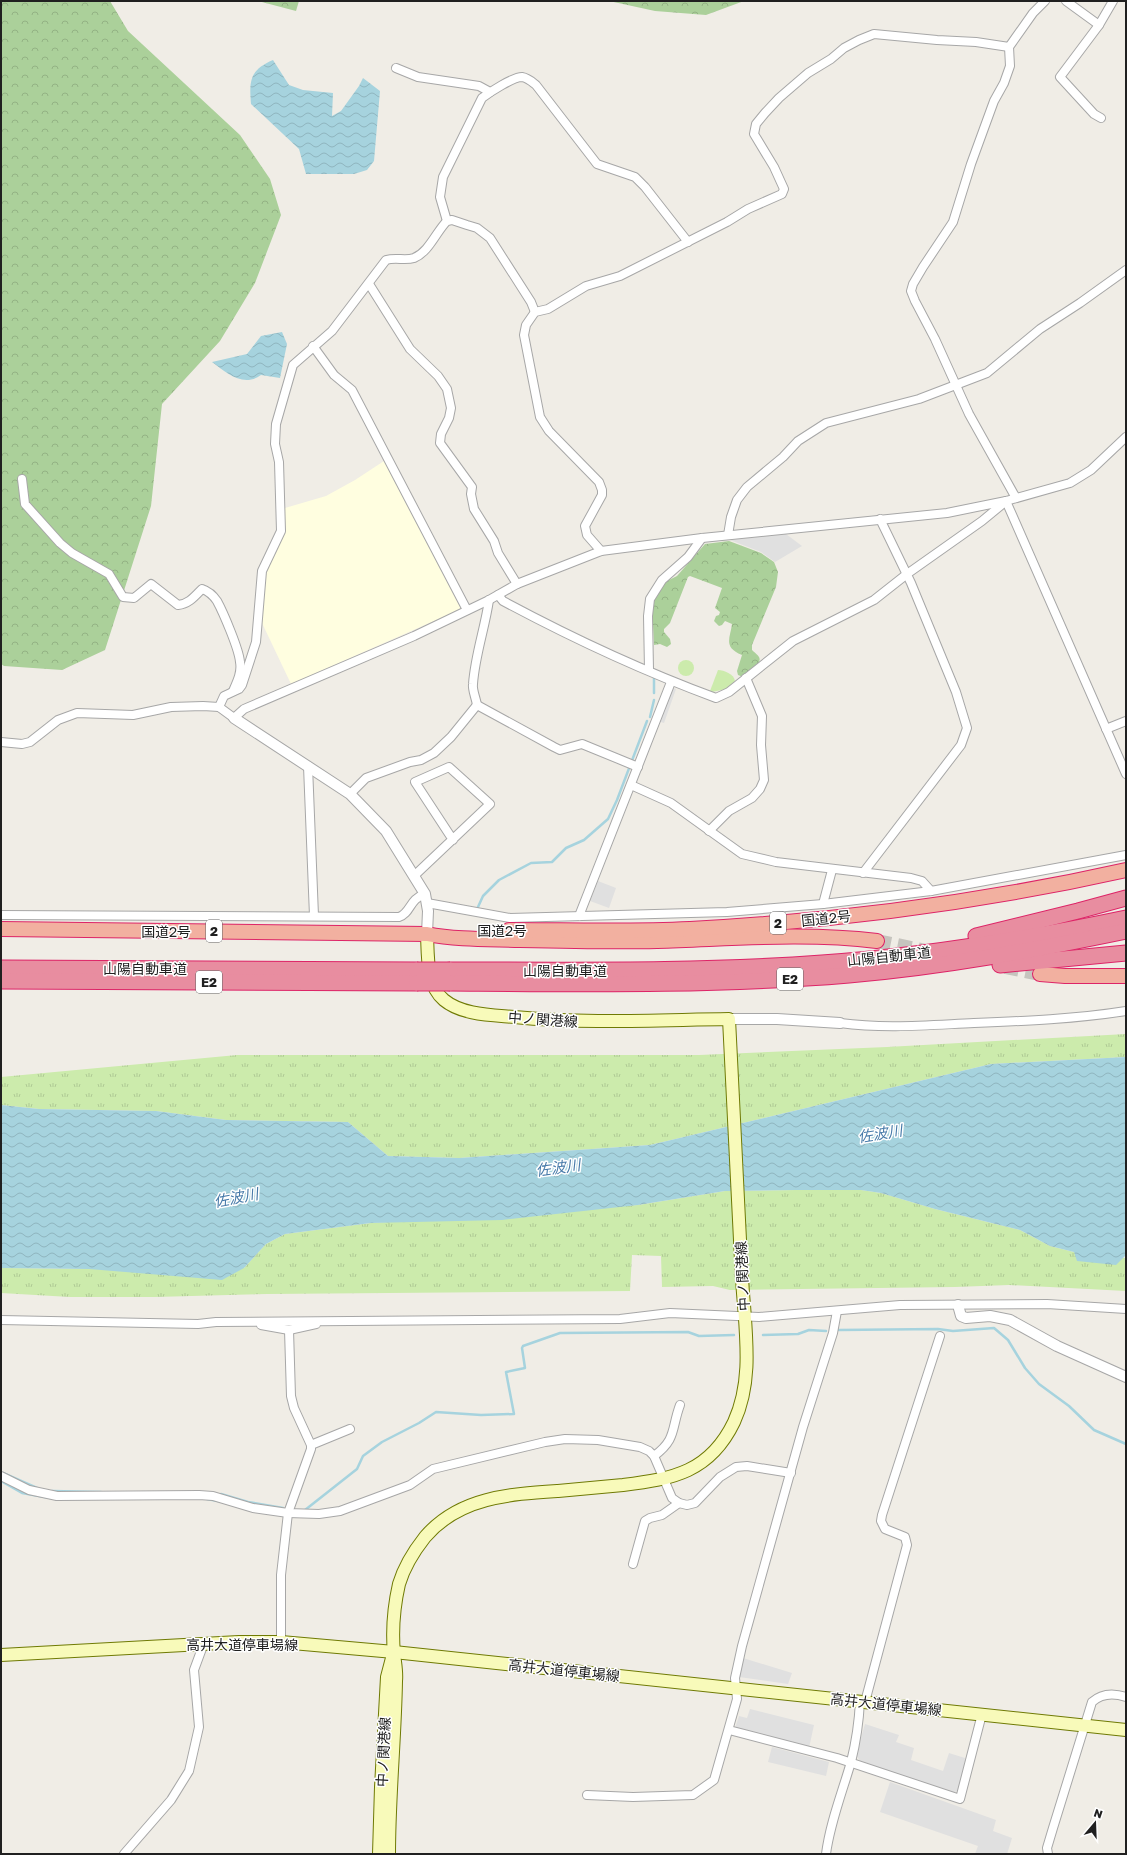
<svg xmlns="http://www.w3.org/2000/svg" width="1127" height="1855" font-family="'Golos Text','Noto Sans JP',sans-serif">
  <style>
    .education { fill: #fffee0 }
    .grass { fill: url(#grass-tufts) }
    .forest { fill: url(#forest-crowns) }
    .garden { fill: #ccebac }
    .parking { fill: #e0e0e0 }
    .water { fill: url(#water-waves) }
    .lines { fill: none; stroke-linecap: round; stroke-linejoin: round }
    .stream { stroke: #a6d3de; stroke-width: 2.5 }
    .trunk-tunnel { stroke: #c6c4be; stroke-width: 14; stroke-dasharray: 14 7; stroke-linecap: butt }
    .minor-casing { stroke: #a7a7a7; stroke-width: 10 }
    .tertiary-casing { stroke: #a7a7a7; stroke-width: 12 }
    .secondary-casing { stroke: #6f7a04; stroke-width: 14 }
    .trunk-casing { stroke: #dd2467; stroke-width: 16 }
    .motorway-casing { stroke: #dd2467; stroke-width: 17 }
    .minor { stroke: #fff; stroke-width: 8 }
    .tertiary { stroke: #fff; stroke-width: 10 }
    .secondary { stroke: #f8faba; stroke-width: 12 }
    .trunk { stroke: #f2b0a0; stroke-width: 14 }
    .motorway { stroke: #e88da0; stroke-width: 15 }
    .motorway-bridge-casing { stroke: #dd2467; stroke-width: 17; stroke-linecap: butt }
    .motorway-bridge { stroke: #e88da0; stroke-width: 15 }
    .labels { text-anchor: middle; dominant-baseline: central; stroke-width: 3; stroke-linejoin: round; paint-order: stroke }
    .shield { fill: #fff; stroke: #636363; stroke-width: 1 }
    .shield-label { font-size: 13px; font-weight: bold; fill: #202020 }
    .street-label { font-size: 14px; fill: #202020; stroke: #fff }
    .water-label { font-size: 15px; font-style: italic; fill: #477aa9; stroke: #fff }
  </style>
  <defs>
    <pattern id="grass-tufts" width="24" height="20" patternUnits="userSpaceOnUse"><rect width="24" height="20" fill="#ccebac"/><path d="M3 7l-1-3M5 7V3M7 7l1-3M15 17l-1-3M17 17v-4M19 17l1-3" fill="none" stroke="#afc994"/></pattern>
    <pattern id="forest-crowns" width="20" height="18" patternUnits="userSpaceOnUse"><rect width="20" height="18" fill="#abd09a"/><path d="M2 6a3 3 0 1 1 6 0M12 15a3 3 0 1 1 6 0" fill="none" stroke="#93b284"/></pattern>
    <pattern id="water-waves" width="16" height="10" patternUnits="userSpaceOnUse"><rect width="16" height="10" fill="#a6d3de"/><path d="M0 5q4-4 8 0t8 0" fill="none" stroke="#8fb5be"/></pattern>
  </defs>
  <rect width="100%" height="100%" fill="#f0ede6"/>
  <polygon class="education" points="384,461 461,609 291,684 262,623 265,576 269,562 280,543 284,531 285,508 326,496 355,480"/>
  <g class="grass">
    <polygon points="1126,1034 1126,1057 991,1064 650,1145 459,1158 388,1156 348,1122 226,1120 156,1111 39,1109 1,1105 1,1077 237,1055 699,1055 887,1047"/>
    <polygon points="796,1190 861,1190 881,1193 935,1209 1020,1230 1050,1246 1074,1252 1125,1258 1126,1255 1126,1291 1009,1285 955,1287 730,1290 713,1286 662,1287 661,1256 632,1255 630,1291 268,1294 155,1297 70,1297 1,1293 1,1268 89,1269 244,1268 266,1244 285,1234 371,1223 638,1205 725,1191"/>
  </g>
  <g class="forest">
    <polygon points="1,1 110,1 128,31 240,135 270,179 281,215 255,283 220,341 162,404 151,506 105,650 62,670 4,666 1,664"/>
    <polygon points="258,1 299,1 296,11"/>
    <polygon points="609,1 744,1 706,15 655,11"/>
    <path d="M729,541L761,553L774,562L778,572L776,587L752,645V650C754,652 758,655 759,657C763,664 748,673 743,677L738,675L737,671L742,655C723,647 730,639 732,624L725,621L722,625L719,626L714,621L716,616L719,615L720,612L715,608L722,588L690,576L688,577L670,623L664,629V632L670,639L671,644L667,647L660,644L654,645L652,604L653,599L665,582L677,576L705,544Z"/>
  </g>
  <g class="garden">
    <circle cx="686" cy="668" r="8"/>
    <path d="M718,670C724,670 734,674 735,681L726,689L712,692L710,691Z"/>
  </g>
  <g class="parking">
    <polygon points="786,534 802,546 775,562 761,552 730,540"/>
    <polygon points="671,687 676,689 664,723 658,721"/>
    <polygon points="598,881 616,888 609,908 590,901"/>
    <polygon points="743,1658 792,1673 788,1684 739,1677"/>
    <polygon points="750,1709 814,1725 809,1748 735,1728 739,1716 747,1718"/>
    <polygon points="865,1724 899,1735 896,1742 914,1748 911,1760 943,1771 949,1753 965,1758 964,1772 959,1790 953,1793 860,1761 856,1755"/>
    <polygon points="772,1747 829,1762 826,1776 768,1762"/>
    <polygon points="890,1782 996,1820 993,1831 1012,1838 1007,1854 975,1854 978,1846 880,1812"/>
  </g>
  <g class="water">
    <path d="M273,60L289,85L303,90L333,93L332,116L341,111L359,86L363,78L380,91L374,161L367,170L354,174H306L299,149L251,104C249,80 250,70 273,60Z"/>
    <path d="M282,332L287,344L280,378L261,375C243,388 227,373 212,362L247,354L261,336Z"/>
    <polygon points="1126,1057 1126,1255 1116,1265 1077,1261 1074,1252 1050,1246 1020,1230 935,1209 881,1193 861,1190 796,1190 725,1191 638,1205 502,1220 371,1223 285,1234 266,1244 244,1268 222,1280 89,1269 1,1268 1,1105 39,1109 156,1111 226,1120 348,1122 388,1156 459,1158 650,1145 991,1064"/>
  </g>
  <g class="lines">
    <g class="stream">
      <polyline points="654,693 654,678"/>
      <polyline points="650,717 654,700"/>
      <polyline points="478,907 483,896 499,880 531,863 552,862 566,848 584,840 608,819 617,800 647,721"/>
      <polyline points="839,1330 938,1329 953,1331 994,1328 1008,1340 1025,1368 1039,1384 1069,1406 1094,1430 1126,1444"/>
      <polyline points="763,1335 798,1334 809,1330 826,1331"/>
      <polyline points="3,1473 37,1488"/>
      <polyline points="1,1481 22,1493 56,1499"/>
      <polyline points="52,1491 101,1492"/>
      <polyline points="221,1494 248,1502 283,1508"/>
      <polyline points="207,1499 218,1501"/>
      <polyline points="305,1510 357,1469 363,1456 382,1442 419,1423 436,1412 481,1415 514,1414 506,1372 525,1368 522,1348 523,1346 560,1333 688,1332 699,1336 734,1335"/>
    </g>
    <g class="trunk-tunnel">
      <polyline points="877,941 926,951"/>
      <polyline points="1005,967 1040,974"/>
    </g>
    <g class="minor-casing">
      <g id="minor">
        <polyline points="1066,1 1099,25"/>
        <polyline points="396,68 418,77 479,86 490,92"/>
        <polyline points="1101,118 1094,114 1060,77 1099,25 1113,1"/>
        <path d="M447,221L440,197L443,177L482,98C490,92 513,77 522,77C528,78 531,81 536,85L597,164L635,177L645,187L688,242"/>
        <polyline points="369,284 410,349 438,376 447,389 451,408 449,418 441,434 440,443 472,487 471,494 474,509 494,541 498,553 517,584"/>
        <polyline points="313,346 334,375 352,390 467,610"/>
        <path d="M22,479L25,504L60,543L72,553L109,574L123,597L134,598L151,584L178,605C189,604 195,596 202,589C208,591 213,595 217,601C223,612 239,649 240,662C242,672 237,682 233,691"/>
        <polyline points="1016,498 969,414 935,339 915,301 911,291 913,284 923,267 953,222 971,164 994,101 1004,83 1010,66 1009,47 1033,13 1045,1"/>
        <polyline points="1006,501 1126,774"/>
        <polyline points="728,535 731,517 737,500 747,487 783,457 798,441 826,423 919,399 987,373 1040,329 1080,303 1126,270"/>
        <polyline points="601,551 587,535 585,526 602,495 602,490 599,482 549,431 540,417 524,335 526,325 535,312 548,309 586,286 620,276 727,222 748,209 782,194 784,189 774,167 754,134 756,124 765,113 779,98 808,73 831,59 844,48 859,40 874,34 937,40 976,42 1009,47"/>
        <path d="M498,595L503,601C572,638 643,671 716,698L729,692L793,641L874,600L907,574L982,521L1005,502"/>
        <polyline points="649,670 648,616 650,599 662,580 688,557 702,538"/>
        <polyline points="477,705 554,747 560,750 582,744 638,767"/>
        <path d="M477,705C476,698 472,690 473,684C475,655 485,628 489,600"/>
        <path d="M219,707L224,696L239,689L242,685L256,642L262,571L281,531L279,462L275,444L276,424L293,365L332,331L386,260C396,257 405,261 414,258C429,252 436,232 447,221L452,220L467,225L477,228L490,238L531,302L535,312"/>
        <polyline points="1106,729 1126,721"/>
        <polyline points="1,742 22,744 30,742 58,720 77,713 133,715 171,707 203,706 219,707 234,718 244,709 414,636 489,600 517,584 601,551 702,538 947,513 1006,501 1070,483 1091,470 1126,437"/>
        <polyline points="308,766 314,916"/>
        <polyline points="631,785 671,803 742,854 776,862 911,878 922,881 931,891"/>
        <polyline points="350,794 366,778 410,762 421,760 434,753 451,737 477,705"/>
        <polyline points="709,831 729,811 752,798 760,789 764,780 761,745 762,716 746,678"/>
        <polyline points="863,873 961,745 967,728 956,692 911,583 880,519"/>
        <polyline points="415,875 490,804 449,767 415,782 453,840"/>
        <polyline points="427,903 510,918 727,912 823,904 931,891 1126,855"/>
        <polyline points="823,904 832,870"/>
        <path d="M1,915L399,917C411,913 409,899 425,894"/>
        <polyline points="579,916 671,682"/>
        <path d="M840,1023C885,1029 929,1025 974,1023C1025,1021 1076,1019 1126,1011"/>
        <polyline points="1,1320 198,1324 216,1322 620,1319 670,1313 759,1317 900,1305 1047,1304 1126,1309"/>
        <polyline points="261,1325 289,1330 316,1324"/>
        <polyline points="311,1445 350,1429"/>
        <path d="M654,1456C677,1439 671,1429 680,1405"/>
        <polyline points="1,1476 29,1490 57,1496 199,1495 213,1496 253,1508 288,1513 319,1514 340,1511 410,1485 433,1469 545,1442 565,1439 598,1440 640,1447 649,1451 654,1456 672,1498 679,1503 687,1505 695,1503 720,1477 736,1467 747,1466 791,1473"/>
        <polyline points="633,1564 645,1521 650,1518 662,1515 679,1503"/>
        <polyline points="281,1642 281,1575 288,1513 311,1449 311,1445 294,1408 291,1396 289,1330"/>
        <polyline points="865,1702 907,1545 905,1537 885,1529 881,1521 882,1515 940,1336"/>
        <polyline points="729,1730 837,1758 960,1799 982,1714"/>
        <polyline points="587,1795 633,1797 693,1795 714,1780 737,1699 735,1678 742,1646 803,1427 833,1333 837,1311"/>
        <polyline points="124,1854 171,1800 189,1771 199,1727 194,1670 204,1643"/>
        <path d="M826,1854C830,1823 842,1793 851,1762C856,1742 859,1722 860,1701"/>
        <path d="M1048,1854L1047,1848L1053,1828L1092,1702C1102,1693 1114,1693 1126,1697"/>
      </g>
    </g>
    <g class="tertiary-casing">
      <g id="tertiary">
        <polyline points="234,718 350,794 386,831 425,894 428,911 427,934"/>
        <polyline points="729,1019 777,1019 840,1023"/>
        <polyline points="958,1305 961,1316 966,1318 990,1316 1010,1320 1057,1346 1126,1377"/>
      </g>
    </g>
    <g class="secondary-casing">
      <g id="secondary">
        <polyline points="1,1655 239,1642 281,1642 394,1652 1126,1730"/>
        <polyline points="379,1854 381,1787 387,1677 392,1658"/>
        <path d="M389,1854C389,1796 395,1739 396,1681C397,1672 395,1663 394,1654C392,1632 394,1606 399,1584C404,1567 414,1551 425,1537C459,1497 510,1494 558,1491C580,1489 601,1487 623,1485C673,1479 710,1472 734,1422C751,1385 747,1345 744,1305C742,1284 741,1262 740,1240C736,1166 733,1093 729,1019C657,1020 585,1024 514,1017C492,1015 462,1015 444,1000C426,985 428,955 427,934"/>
      </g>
    </g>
    <g class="trunk-casing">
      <g id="trunk">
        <path d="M1,929L427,934C457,940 489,939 520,940C565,941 611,942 657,941C730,939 804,932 877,941"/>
        <path d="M509,930C569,930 630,932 690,929C837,921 983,902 1126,870"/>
        <polyline points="1040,974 1065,976 1126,976"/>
      </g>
    </g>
    <g class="motorway-casing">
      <g id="motorway">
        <polyline points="976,936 1078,911 1126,898"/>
        <polyline points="1000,965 1126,953"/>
        <polyline points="1,968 417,970"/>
        <path d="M450,970C574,970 698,972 822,963C925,956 1026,939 1126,918"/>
        <polyline points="1,981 417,983"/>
        <path d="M450,983C583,984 717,986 849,975C943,967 1034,950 1126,931"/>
      </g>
    </g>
    <use href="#minor" class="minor"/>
    <use href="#tertiary" class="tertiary"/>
    <use href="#secondary" class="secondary"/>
    <use href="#trunk" class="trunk"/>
    <use href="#motorway" class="motorway"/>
    <g class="motorway-bridge-casing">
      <g id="motorway-bridge">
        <polyline points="417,970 450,970"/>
        <polyline points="417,983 450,983"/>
      </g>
    </g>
    <use href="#motorway-bridge" class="motorway-bridge"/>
  </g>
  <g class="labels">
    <g class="shield">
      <rect x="770" y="912" width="16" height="22" rx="3"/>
      <rect x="206" y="920" width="16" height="22" rx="3"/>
      <rect x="777" y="968" width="26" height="22" rx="3"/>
      <rect x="196" y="971" width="26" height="22" rx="3"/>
    </g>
    <g class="shield-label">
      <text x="778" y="923">2</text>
      <text x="214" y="931">2</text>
      <text x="790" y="979">E2</text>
      <text x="209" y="982">E2</text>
    </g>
    <g class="street-label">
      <text transform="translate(826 918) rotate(-6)">国道2号</text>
      <text x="502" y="930">国道2号</text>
      <text x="166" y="931">国道2号</text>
      <text transform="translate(889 956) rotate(-6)">山陽自動車道</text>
      <text x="145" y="968">山陽自動車道</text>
      <text x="565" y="970">山陽自動車道</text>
      <text transform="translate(543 1019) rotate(4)">中ノ関港線</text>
      <text transform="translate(742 1276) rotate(-93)">中ノ関港線</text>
      <text x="242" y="1644">高井大道停車場線</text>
      <text transform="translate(564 1670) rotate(6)">高井大道停車場線</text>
      <text transform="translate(886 1704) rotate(6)">高井大道停車場線</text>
      <text transform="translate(383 1752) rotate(-87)">中ノ関港線</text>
    </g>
    <g class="water-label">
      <text transform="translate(880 1133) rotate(-9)">佐波川</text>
      <text transform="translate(558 1167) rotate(-8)">佐波川</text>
      <text transform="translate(236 1197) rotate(-11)">佐波川</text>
    </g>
  </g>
  <rect width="1127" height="1855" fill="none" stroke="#202020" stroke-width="4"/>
  <g transform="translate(1095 1823) rotate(19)" stroke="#ffffff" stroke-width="3" paint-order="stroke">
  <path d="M0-3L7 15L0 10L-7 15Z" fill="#202020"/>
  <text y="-6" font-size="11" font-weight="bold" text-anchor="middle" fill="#202020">N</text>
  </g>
</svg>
